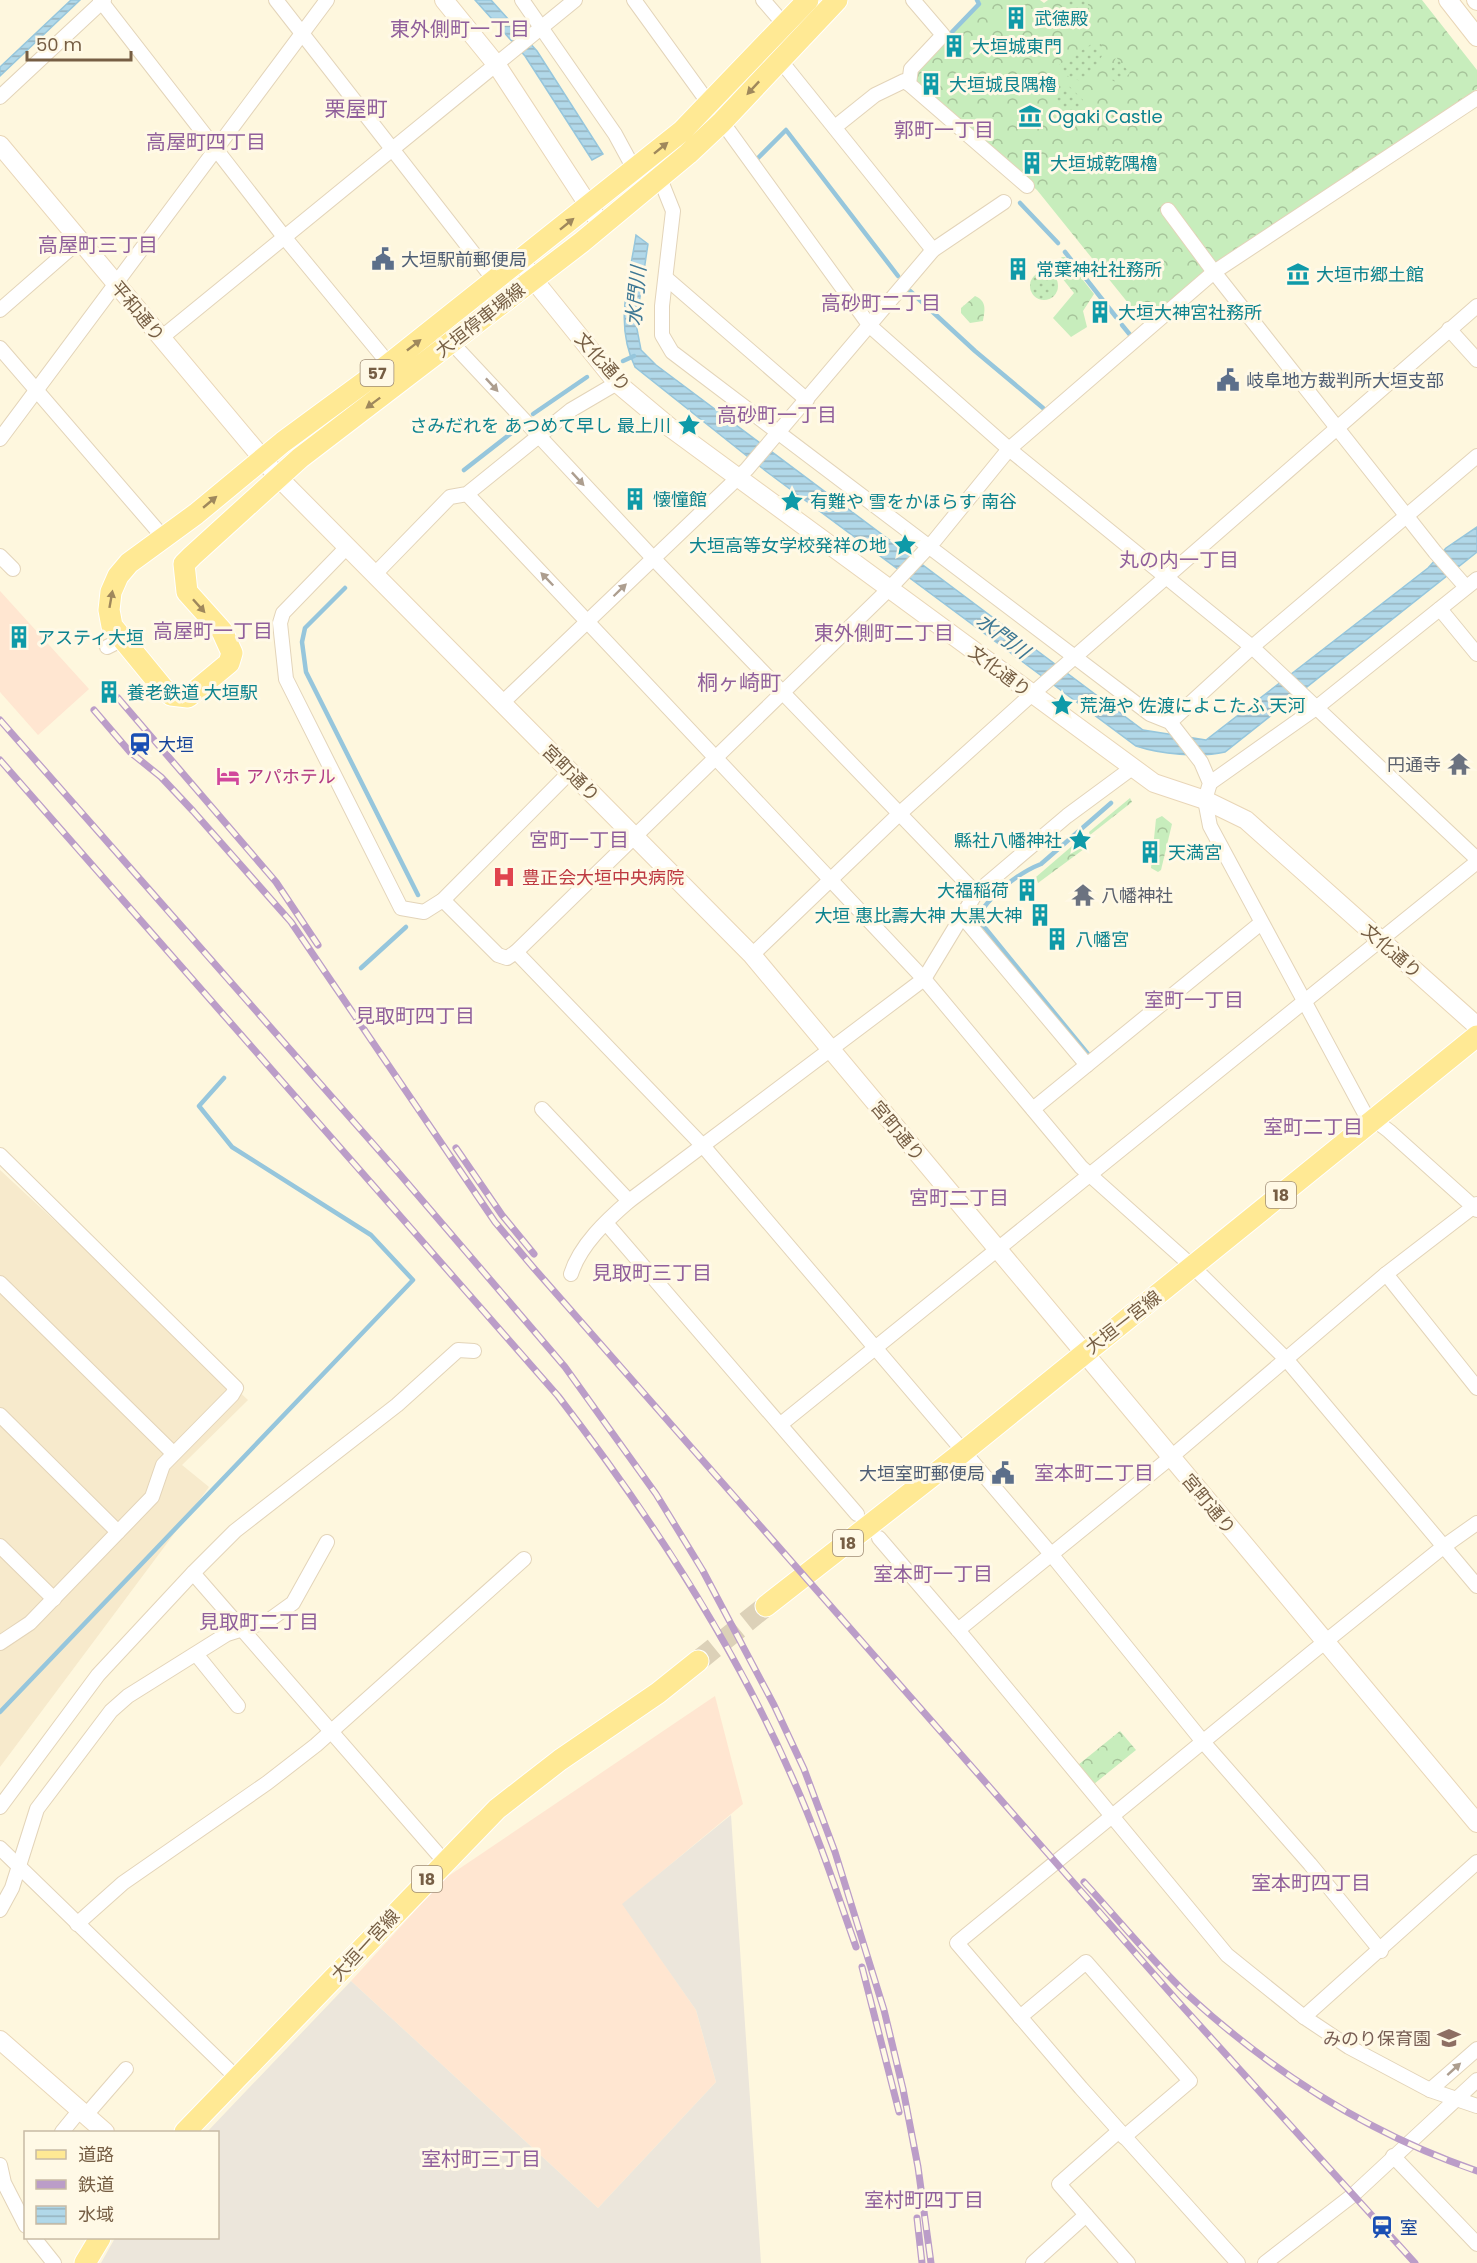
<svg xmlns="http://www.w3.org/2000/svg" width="1477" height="2263" font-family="Poppins,'Noto Sans JP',sans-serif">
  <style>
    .residential { fill: #f7eacc }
    .commercial { fill: #ffe6d1 }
    .industrial { fill: #ece6db }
    .forest { fill: url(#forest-crowns) }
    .garden { fill: url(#garden-dots) }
    .water { fill: url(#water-rules); stroke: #96c6dc; stroke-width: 1.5 }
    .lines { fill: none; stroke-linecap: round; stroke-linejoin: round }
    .stream { stroke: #96c6dc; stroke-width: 4.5 }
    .primary-tunnel { stroke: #dcd1b8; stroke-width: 21; stroke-dasharray: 21 10; stroke-linecap: butt }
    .street-casing { stroke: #e3d4b9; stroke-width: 16 }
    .secondary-casing { stroke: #e9d6b7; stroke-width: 20 }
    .primary-casing { stroke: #fff; stroke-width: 23 }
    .street { stroke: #fff; stroke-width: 14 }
    .secondary { stroke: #fff; stroke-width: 18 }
    .primary { stroke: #ffe994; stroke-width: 21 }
    .rail-casing { stroke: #bb9dc8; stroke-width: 7 }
    .rail { stroke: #fff9e6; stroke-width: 4.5; stroke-dasharray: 14; stroke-linecap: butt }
    .oneway { fill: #9f885c }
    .oneway2 { fill: #ad9e8f }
    .labels { text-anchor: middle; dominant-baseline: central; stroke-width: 6; stroke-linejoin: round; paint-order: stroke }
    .shield { fill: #fff9e6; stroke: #9f8c75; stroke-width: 1.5 }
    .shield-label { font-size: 16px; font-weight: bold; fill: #765e44 }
    .culture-label { font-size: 18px; fill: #0d838f; stroke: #fff9e6; text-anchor: start }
    .service-label { font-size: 18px; fill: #4e5e75; stroke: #fff9e6; text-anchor: start }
    .street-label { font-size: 18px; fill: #765e44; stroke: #fff9e6 }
    .transit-label { font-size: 18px; fill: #164399; stroke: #fff9e6; text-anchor: start }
    .worship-label { font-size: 18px; fill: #5b616d; stroke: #fff9e6; text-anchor: end }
    .hotel-label { font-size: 18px; fill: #b23c85; stroke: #fff9e6; text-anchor: start }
    .health-label { font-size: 18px; fill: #be3a42; stroke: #fff9e6; text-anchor: start }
    .education-label { font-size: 18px; fill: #785e54; stroke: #fff9e6; text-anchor: end }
    .neighbourhood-label { font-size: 20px; fill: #905f9b; stroke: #fff9e6 }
    .water-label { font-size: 20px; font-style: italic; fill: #3e7894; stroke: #fff9e6 }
    .quarter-label { font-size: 21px; fill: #905f9b; stroke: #fff9e6 }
  </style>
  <defs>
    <pattern id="forest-crowns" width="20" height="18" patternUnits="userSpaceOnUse" patternTransform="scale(1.5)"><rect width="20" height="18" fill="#c7edbc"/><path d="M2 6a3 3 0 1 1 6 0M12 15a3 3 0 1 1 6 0" fill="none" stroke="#a6c39a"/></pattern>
    <pattern id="garden-dots" width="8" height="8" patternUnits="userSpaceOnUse" patternTransform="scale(1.5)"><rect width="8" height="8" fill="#c7edbc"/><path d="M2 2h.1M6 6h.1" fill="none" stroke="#a6c39a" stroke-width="1.8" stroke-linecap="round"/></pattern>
    <pattern id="water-rules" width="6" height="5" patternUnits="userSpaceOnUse" patternTransform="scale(1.5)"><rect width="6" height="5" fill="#b1d8e9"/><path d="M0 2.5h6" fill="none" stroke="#95b2be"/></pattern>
  </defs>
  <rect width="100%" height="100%" fill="#fef7de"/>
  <polygon class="residential" points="0,1170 248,1400 182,1465 209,1487 0,1767"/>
  <g class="commercial">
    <polygon points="0,591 89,689 38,735 0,692"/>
    <polygon points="715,1696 743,1804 623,1904 696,2010 716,2082 598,2208 351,1981 444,1879"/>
  </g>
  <polygon class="industrial" points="731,1815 761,2263 101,2263 115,2238 218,2238 218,2132 207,2132 351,1981 598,2208 716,2082 696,2010 622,1904"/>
  <g class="forest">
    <polygon points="979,0 1040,0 1044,3 1048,0 1422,0 1477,70 1477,89 1213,265 1145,324 1037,190 914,83 913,75 920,64 981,4"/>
    <polygon points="1062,257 1065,257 1094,294 1083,311 1087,327 1071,337 1053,318 1074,293 1054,268 1056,262"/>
    <path d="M975,296C987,301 985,310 983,321L970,323L961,313V308Z"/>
    <polygon points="1130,798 1132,802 1090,835 1089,832"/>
    <polygon points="1162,816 1172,824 1161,870 1158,872 1151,868 1156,819"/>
    <polygon points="1079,840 1085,845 1084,849 1038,883 1036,877"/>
    <polygon points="1120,1731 1136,1750 1094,1784 1078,1765"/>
  </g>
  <g class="garden">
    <polygon points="1059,0 1087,0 1089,9 1077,20 1071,7 1064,6"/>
    <polygon points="1098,40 1105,51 1085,83 1058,72 1057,66"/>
    <polygon points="1116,57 1130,73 1118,84 1109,78"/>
    <polygon points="1054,84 1069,86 1083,100 1082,110 1076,116 1065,114 1049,94 1050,88"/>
    <circle cx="1044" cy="286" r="14"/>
  </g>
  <g class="water">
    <polygon points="71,0 80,0 0,76 0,67"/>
    <polygon points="475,0 491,0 537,51 603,154 592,160 525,56"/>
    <path d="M636,235L648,244L636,324L641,350L656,365L1143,730L1206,740L1428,568L1446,548L1477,527V552L1225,752C1199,758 1160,754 1136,746L767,472L635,367C614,323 629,282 636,235Z"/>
  </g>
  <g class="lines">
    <g class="stream">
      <polyline points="952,32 979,4 977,0"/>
      <polyline points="757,159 786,130 898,276"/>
      <polyline points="1020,203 1058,243"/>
      <polyline points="1065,252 1116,317"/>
      <polyline points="910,291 975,351 1043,408"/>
      <polyline points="1122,325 1131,336"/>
      <polyline points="623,361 634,356"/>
      <polyline points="533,414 587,377"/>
      <polyline points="464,470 514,431"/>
      <polyline points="345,588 305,628 302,642 306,672 418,895"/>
      <polyline points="361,968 406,927"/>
      <path d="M1088,1054L977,918C988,897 1018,873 1041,864L1111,803"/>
      <polyline points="0,1712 413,1280 371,1235 232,1147 199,1106 224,1078"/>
    </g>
    <polyline class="primary-tunnel" points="698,1661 766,1606"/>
    <g class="street-casing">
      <g id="street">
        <polyline points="100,0 285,238 389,364"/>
        <polyline points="276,0 495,281"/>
        <polyline points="522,0 615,134 634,169"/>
        <polyline points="634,0 870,326 1009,449 1252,647 1477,859"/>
        <polyline points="763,0 789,30"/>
        <polyline points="913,0 943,35 911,69 909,84 1027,186"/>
        <polyline points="776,55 933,250"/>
        <polyline points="0,97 104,0"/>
        <polyline points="835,127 875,95 904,81 909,84"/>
        <polyline points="659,176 673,211 662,306 662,335 672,352 1150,714 1170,722 1201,762 1210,783 1205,800 1210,826 1364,1112 1389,1131 1477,1210"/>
        <polyline points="1168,210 1214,272 1435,552 1466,587"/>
        <polyline points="666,278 807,400"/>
        <polyline points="0,310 79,241"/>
        <polyline points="1449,329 1477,360"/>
        <polyline points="161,338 575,0"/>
        <polyline points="452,343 653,558 976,893"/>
        <polyline points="0,348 163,537"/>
        <polyline points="0,439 327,0"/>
        <polyline points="467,494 924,979 1081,1167 1193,1267 1286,1359 1477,1586"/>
        <polyline points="348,546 283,613 280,623 286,679 401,908 424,912 443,900 570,772"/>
        <polyline points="0,556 13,569"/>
        <polyline points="375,574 450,497 467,494 571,410 617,383"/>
        <polyline points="1440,609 1477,654"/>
        <polyline points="107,647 121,640"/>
        <polyline points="501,704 747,469 933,250 1004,202"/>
        <polyline points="1170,722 1252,647 1477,456"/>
        <polyline points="1210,783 1316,708 1477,579"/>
        <polyline points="443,900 498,955 507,958 516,952"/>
        <polyline points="962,916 1087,1065"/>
        <polyline points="752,955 898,815 1031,695 1477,306"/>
        <polyline points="542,1109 629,1201"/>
        <polyline points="1033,1109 1261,923"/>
        <polyline points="0,1155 236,1388 232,1395 163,1465 152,1497 30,1623 0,1643"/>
        <polyline points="606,1223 857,1514"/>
        <path d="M571,1274C580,1245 607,1220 629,1201L924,979L976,893L1067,816L1132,768"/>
        <polyline points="1386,1274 1477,1388"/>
        <polyline points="0,1283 173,1453"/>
        <polyline points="0,1415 118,1532"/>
        <polyline points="781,1424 1477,862"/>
        <polyline points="879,1538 958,1630 1227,1955 1304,2017 1349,2047 1430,2090 1477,2106"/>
        <polyline points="0,1546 54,1599"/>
        <polyline points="193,1573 444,1861"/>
        <polyline points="958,1630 1170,1458 1386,1274 1477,1204"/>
        <polyline points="196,1654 238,1706"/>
        <polyline points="0,1807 98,1675 193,1573 235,1531 397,1405 458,1350 474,1351"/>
        <polyline points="0,1848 238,2079"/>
        <polyline points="0,1910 12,1888 37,1809 111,1711 128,1696 227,1634 268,1621 293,1603 327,1542"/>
        <polyline points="77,1924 123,1883 267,1783 316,1745 524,1559"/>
        <polyline points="1381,1951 1310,1864 1204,1743 1051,1554 704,1147 516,952 889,589 935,540 1009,449 1214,272 1477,98"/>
        <polyline points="1020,2017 1086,1962 1190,2081 1124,2137"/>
        <polyline points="1304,2017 1477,1862"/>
        <polyline points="1430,2090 1477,2049"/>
        <polyline points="86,2115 126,2069"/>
        <polyline points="1119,2131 1059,2184 1128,2263"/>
        <polyline points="62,2132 80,2110"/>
        <polyline points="1393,2156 1477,2244"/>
        <polyline points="0,2165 4,2183 26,2226"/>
        <polyline points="34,2238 54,2263"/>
        <polyline points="1033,2263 1086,2215"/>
        <polyline points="1238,2263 1081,2088 957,1943 1310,1654 1443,1547 1477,1523"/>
        <polyline points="1265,2263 1353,2195 1477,2080"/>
      </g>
    </g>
    <g class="secondary-casing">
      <g id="secondary">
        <polyline points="444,0 496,64 602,226"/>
        <polyline points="1448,0 1477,37"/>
        <polyline points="1476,0 1477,1"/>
        <polyline points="0,145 278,477 752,955 1477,1823"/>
        <polyline points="521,260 533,279 617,383 672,429 1154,783 1205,800 1246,820 1477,1026"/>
        <polyline points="0,2040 105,2132"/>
      </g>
    </g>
    <g class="primary-casing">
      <g id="primary">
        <polyline points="808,0 682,131 389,364 283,442 196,514 129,563 118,576 111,592 109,610 112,626 162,687 171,695 188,697 229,663 232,653 222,631 187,592 184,564 192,556 300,458 582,242 688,154 721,123 837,0"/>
        <polyline points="766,1606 963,1452 1477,1036"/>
        <polyline points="185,2132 497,1809 560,1760 658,1693 698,1661"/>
        <polyline points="85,2263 100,2238"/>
      </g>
    </g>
    <use href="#street" class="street"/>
    <use href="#secondary" class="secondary"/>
    <use href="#primary" class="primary"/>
    <g class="rail-casing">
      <g id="rail">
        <polyline points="118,698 276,882 318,945"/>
        <polyline points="94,710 130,752 161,777 193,811 291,922 495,1222 532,1266 1173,1996 1415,2263"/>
        <polyline points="0,720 397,1171 565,1367 656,1494 703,1571 774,1705 804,1769 835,1852 884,2010 903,2089 918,2167 931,2263"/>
        <path d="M0,760L558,1396C649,1514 732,1640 792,1777C817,1832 836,1890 856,1947"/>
        <polyline points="456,1148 502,1215 534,1254"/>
        <path d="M1084,1882C1118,1919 1151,1960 1188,1995C1272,2072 1370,2134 1477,2171"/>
        <polyline points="862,1967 899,2112"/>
        <polyline points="917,2218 922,2263"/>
      </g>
    </g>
    <use href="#rail" class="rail"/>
  </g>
  <defs><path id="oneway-solid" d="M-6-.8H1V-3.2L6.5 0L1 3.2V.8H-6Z" transform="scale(1.5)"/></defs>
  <g class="oneway">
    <use href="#oneway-solid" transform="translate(753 88) rotate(133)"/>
    <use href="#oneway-solid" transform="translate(661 148) rotate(-39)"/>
    <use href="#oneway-solid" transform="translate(567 224) rotate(-39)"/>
    <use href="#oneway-solid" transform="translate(414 345) rotate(-38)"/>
    <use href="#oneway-solid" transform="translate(373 403) rotate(143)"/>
    <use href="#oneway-solid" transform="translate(210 502) rotate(-40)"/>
    <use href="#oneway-solid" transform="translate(111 599) rotate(-80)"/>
    <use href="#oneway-solid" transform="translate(199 606) rotate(48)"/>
  </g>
  <g class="oneway2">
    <use href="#oneway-solid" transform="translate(492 385) rotate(47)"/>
    <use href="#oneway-solid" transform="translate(578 479) rotate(47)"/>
    <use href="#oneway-solid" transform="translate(547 579) rotate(-134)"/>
    <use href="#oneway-solid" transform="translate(620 590) rotate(-44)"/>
    <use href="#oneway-solid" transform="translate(1454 2069) rotate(-42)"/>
  </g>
  <defs>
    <g id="building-bare" transform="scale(1.8)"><path d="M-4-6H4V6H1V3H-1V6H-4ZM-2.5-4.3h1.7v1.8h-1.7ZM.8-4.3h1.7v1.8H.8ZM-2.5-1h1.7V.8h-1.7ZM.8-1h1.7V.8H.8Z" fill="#0f9aa8" stroke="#fff9e6" stroke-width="2.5" paint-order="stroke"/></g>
    <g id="museum-bare" transform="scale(1.8)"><path d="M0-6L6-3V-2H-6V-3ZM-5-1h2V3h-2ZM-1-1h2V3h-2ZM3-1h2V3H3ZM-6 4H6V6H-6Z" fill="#0f9aa8" stroke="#fff9e6" stroke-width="2.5" paint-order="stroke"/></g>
    <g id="civic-bare" transform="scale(1.8)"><path d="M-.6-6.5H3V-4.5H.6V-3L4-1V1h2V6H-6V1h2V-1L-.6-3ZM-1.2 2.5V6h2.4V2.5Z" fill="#5c6f8a" stroke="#fff9e6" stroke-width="2.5" paint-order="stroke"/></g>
    <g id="sight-bare" transform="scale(1.8)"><path d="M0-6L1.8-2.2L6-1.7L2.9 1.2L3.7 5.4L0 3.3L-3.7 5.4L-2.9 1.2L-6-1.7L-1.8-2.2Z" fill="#0f9aa8" stroke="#fff9e6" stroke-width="2.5" paint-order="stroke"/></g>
    <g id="station-bare" transform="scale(1.8)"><path d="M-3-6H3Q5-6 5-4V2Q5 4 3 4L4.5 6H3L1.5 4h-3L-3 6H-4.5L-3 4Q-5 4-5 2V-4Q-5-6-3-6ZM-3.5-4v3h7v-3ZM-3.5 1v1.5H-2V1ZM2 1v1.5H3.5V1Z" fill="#1a4fb4" stroke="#fff9e6" stroke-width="2.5" paint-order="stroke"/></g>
    <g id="temple-bare" transform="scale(1.8)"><path d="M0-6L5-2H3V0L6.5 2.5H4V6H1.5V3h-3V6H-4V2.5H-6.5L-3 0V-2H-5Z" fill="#6b7280" stroke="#fff9e6" stroke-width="2.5" paint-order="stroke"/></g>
    <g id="hotel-bare" transform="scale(1.8)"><path d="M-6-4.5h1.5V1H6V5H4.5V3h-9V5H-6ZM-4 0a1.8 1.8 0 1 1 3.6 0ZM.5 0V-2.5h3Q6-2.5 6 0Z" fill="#d1479c" stroke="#fff9e6" stroke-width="2.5" paint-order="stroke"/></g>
    <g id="hospital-bare" transform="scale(1.8)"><path d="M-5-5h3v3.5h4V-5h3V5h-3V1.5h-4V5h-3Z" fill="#e0444e" stroke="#fff9e6" stroke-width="2.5" paint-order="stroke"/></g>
    <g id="school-bare" transform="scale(1.8)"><path d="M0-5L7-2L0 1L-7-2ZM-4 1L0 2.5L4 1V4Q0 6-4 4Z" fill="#8d6e63" stroke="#fff9e6" stroke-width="2.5" paint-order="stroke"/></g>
  </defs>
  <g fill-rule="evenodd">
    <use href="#building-bare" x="1016" y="18"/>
    <use href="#building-bare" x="954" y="46"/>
    <use href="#building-bare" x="931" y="84"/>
    <use href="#museum-bare" x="1030" y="116"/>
    <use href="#building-bare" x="1032" y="163"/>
    <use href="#civic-bare" x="383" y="259"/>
    <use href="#building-bare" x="1018" y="269"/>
    <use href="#museum-bare" x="1298" y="274"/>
    <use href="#building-bare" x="1100" y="312"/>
    <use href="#civic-bare" x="1228" y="380"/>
    <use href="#sight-bare" x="689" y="425"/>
    <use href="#building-bare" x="635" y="499"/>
    <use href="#sight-bare" x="792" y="501"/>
    <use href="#sight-bare" x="905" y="545"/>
    <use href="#building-bare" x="19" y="637"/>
    <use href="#building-bare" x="109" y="692"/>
    <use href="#sight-bare" x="1062" y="705"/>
    <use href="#station-bare" x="140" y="744"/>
    <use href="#temple-bare" x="1459" y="764"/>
    <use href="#hotel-bare" x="228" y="776"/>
    <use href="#sight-bare" x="1080" y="840"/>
    <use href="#building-bare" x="1150" y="852"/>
    <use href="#hospital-bare" x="504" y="877"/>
    <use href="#building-bare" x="1027" y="890"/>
    <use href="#temple-bare" x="1083" y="895"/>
    <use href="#building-bare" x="1040" y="915"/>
    <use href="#building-bare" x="1057" y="939"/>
    <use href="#civic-bare" x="1003" y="1473"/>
    <use href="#school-bare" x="1449" y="2038"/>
    <use href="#station-bare" x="1382" y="2227"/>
  </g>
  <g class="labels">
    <g class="shield">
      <rect x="360.5" y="360" width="33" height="26" rx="4.5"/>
      <rect x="1266" y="1182" width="30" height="26" rx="4.5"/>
      <rect x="833" y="1530" width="30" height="26" rx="4.5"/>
      <rect x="412" y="1866" width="30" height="26" rx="4.5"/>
    </g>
    <g class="shield-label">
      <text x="377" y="373">57</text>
      <text x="1281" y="1195">18</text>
      <text x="848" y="1543">18</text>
      <text x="427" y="1879">18</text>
    </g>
    <g class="culture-label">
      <text x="1034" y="18">武徳殿</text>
      <text x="972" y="46">大垣城東門</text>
      <text x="949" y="84">大垣城艮隅櫓</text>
      <text x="1048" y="116">Ogaki Castle</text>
      <text x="1050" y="163">大垣城乾隅櫓</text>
      <text x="1036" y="269">常葉神社社務所</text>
      <text x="1316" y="274">大垣市郷土館</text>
      <text x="1118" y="312">大垣大神宮社務所</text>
      <text x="671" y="425" text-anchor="end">さみだれを あつめて早し 最上川</text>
      <text x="653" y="499">懐憧館</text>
      <text x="810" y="501">有難や 雪をかほらす 南谷</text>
      <text x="887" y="545" text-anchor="end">大垣高等女学校発祥の地</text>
      <text x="37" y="637">アスティ大垣</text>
      <text x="127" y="692">養老鉄道 大垣駅</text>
      <text x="1080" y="705">荒海や 佐渡によこたふ 天河</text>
      <text x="1062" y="840" text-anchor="end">縣社八幡神社</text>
      <text x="1168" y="852">天満宮</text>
      <text x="1009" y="890" text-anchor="end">大福稲荷</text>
      <text x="1022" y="915" text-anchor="end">大垣 惠比壽大神 大黒大神</text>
      <text x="1075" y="939">八幡宮</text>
    </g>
    <g class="service-label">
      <text x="401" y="259">大垣駅前郵便局</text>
      <text x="1246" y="380">岐阜地方裁判所大垣支部</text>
      <text x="985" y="1473" text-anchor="end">大垣室町郵便局</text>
    </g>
    <g class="street-label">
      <text transform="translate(138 311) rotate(50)">平和通り</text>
      <text transform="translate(480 320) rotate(-38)">大垣停車場線</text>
      <text transform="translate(603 362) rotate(48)">文化通り</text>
      <text transform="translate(1000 671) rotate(37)">文化通り</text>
      <text transform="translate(571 773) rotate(45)">宮町通り</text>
      <text transform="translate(1392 951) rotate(41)">文化通り</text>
      <text transform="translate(898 1131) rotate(50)">宮町通り</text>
      <text transform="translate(1123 1322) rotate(-38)">大垣一宮線</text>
      <text transform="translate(1209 1504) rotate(50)">宮町通り</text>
      <text transform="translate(365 1945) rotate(-47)">大垣一宮線</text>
    </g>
    <g class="transit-label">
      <text x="158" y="744">大垣</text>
      <text x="1400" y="2227">室</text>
    </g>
    <g class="worship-label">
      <text x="1441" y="764">円通寺</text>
      <text x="1101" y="895" text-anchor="start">八幡神社</text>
    </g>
    <g class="hotel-label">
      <text x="246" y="776">アパホテル</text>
    </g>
    <g class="health-label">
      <text x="522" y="877">豊正会大垣中央病院</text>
    </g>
    <g class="education-label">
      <text x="1431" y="2038">みのり保育園</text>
    </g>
    <g class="neighbourhood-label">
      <text x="460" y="29">東外側町一丁目</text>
      <text x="944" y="130">郭町一丁目</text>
      <text x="206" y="142">高屋町四丁目</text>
      <text x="98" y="245">高屋町三丁目</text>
      <text x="881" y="303">高砂町二丁目</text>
      <text x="777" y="415">高砂町一丁目</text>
      <text x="1179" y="560">丸の内一丁目</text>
      <text x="213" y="631">高屋町一丁目</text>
      <text x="884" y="633">東外側町二丁目</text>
      <text x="579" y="840">宮町一丁目</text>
      <text x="1194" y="1000">室町一丁目</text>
      <text x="415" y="1016">見取町四丁目</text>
      <text x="1313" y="1127">室町二丁目</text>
      <text x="959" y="1198">宮町二丁目</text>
      <text x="652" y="1273">見取町三丁目</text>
      <text x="1094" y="1473">室本町二丁目</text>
      <text x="933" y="1574">室本町一丁目</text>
      <text x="259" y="1622">見取町二丁目</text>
      <text x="1311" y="1883">室本町四丁目</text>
      <text x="481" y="2159">室村町三丁目</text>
      <text x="924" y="2200">室村町四丁目</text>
    </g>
    <g class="water-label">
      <text transform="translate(636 296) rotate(-85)">水門川</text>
      <text transform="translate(1003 636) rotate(37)">水門川</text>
    </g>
    <g class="quarter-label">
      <text x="356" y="108">栗屋町</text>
      <text x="739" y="682">桐ヶ崎町</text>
    </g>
  </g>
  <rect x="24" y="2131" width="195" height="108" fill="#fff9e6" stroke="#c8bba5" stroke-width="1.5"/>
  <rect x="36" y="2150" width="30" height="9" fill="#ffe994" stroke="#c8bba5" stroke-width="1.5"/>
  <text x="78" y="2161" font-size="18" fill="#765e44">道路</text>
  <rect x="36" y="2180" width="30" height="9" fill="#bb9dc8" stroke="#c8bba5" stroke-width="1.5"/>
  <text x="78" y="2191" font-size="18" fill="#765e44">鉄道</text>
  <rect x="36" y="2206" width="30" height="18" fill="url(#water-rules)" stroke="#c8bba5" stroke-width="1.5"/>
  <text x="78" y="2221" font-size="18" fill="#765e44">水域</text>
  <path d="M27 51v9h104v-9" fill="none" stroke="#765e44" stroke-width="3"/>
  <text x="36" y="51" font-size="18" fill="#765e44" stroke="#fff9e6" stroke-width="4.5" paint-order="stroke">50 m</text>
</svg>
